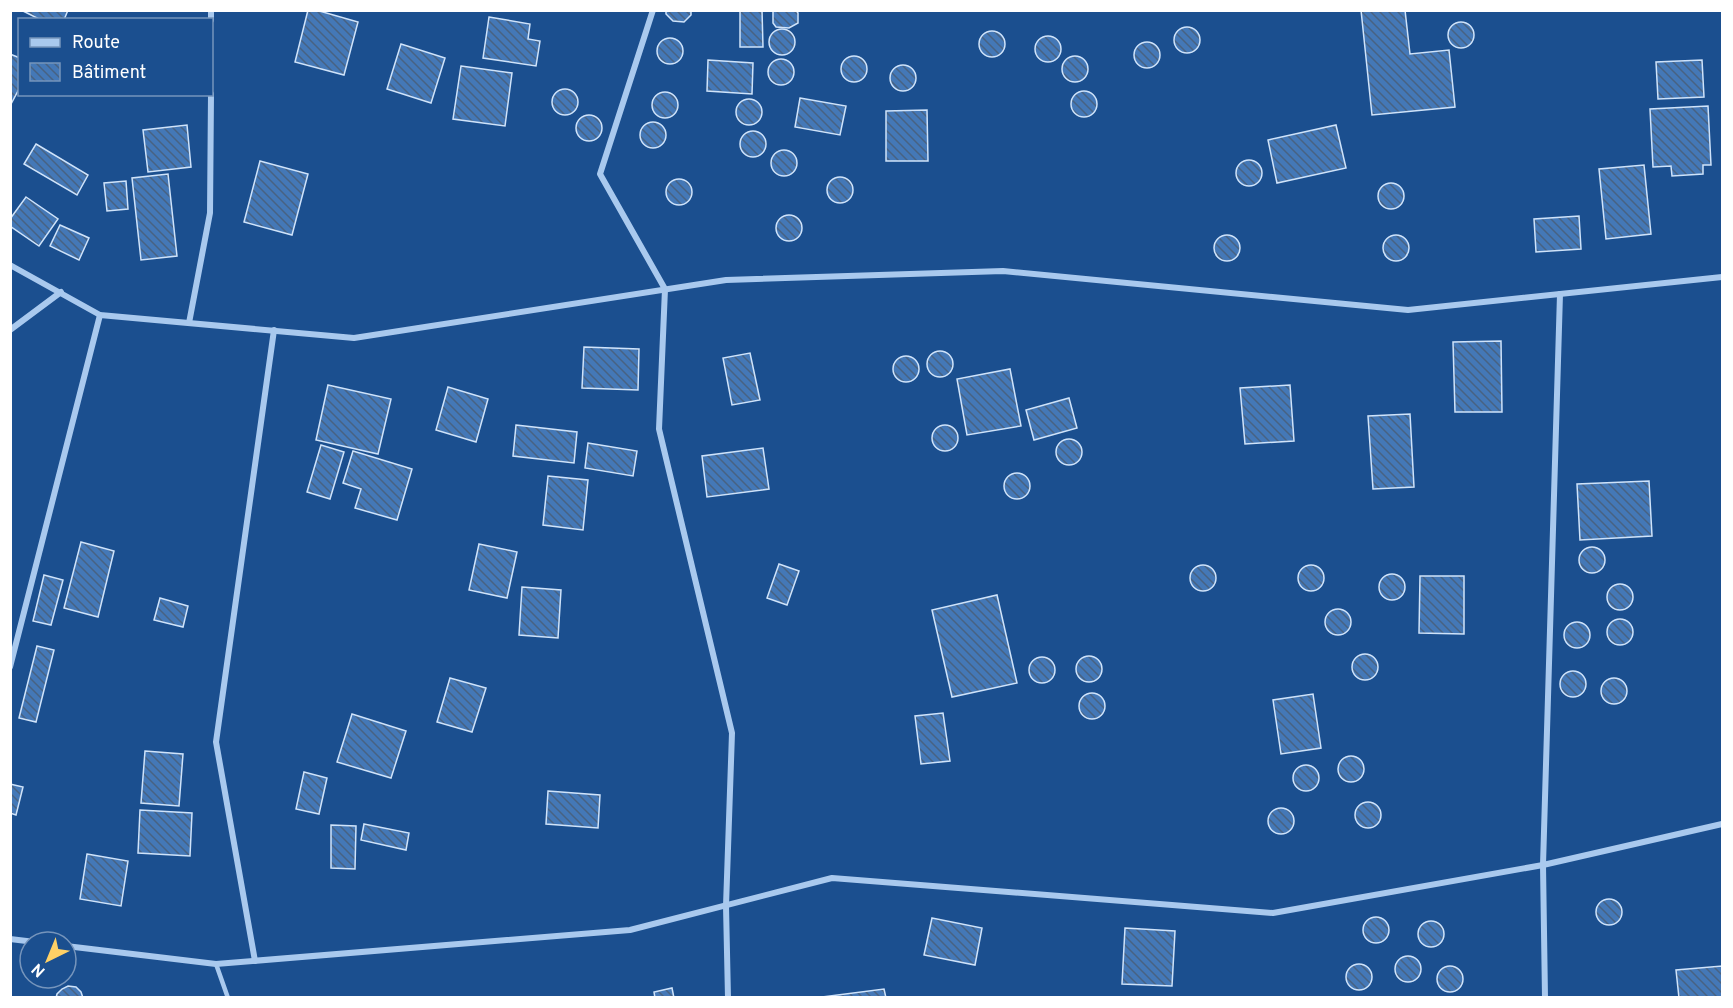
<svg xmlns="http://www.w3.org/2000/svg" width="1733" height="1008" font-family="Overpass,sans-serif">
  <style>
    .building { fill: url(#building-back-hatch); stroke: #cfe3fa; stroke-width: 1.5 }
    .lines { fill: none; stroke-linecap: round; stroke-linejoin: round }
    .service { stroke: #a9c9ee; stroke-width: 4.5 }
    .minor { stroke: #a9c9ee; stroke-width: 6 }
  </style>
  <defs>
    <pattern id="building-back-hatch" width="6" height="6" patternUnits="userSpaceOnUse" patternTransform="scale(1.5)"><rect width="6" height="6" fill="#4478b7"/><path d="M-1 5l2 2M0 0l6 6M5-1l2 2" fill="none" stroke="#486282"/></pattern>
  </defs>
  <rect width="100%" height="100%" fill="#1b4f8f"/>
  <g class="building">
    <polygon points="21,10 68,10 64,20 41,20"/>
    <polygon points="308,10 316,10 358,22 344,75 295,62"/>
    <polygon points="666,10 691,10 691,15 684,22 673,21 666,14"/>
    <polygon points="740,10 762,10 763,47 740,47"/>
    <polygon points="775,10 796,10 798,13 798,23 789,28 776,27 773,23 773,12"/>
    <polygon points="1361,10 1405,10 1410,54 1449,50 1455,107 1372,115"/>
    <polygon points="489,17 530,24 528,39 540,41 536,66 483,58"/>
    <circle cx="1461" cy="35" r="13"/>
    <circle cx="1187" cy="40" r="13"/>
    <circle cx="782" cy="42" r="13"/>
    <circle cx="992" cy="44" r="13"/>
    <circle cx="1048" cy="49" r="13"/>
    <circle cx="670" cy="51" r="13"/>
    <circle cx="1147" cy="55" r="13"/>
    <polygon points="401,44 445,58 431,103 387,89"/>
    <polygon points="10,54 20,58 20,87 10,106"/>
    <circle cx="1075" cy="69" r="13"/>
    <circle cx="854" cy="69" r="13"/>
    <circle cx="781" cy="72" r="13"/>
    <polygon points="708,60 753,63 752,94 707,91"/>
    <polygon points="1702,60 1704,97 1658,99 1656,62"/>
    <circle cx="903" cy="78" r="13"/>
    <polygon points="461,66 512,73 505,126 453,119"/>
    <circle cx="565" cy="102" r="13"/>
    <circle cx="1084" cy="104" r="13"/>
    <circle cx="665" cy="105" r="13"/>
    <polygon points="800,98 846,106 840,135 795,127"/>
    <circle cx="749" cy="112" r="13"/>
    <polygon points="1708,106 1711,165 1703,165 1703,174 1672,176 1671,166 1653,167 1650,109"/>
    <polygon points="927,110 928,161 886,161 886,111"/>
    <circle cx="589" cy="128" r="13"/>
    <circle cx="653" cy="135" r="13"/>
    <polygon points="187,125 191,167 148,172 143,130"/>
    <polygon points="1336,125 1346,168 1277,183 1268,140"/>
    <circle cx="753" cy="144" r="13"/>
    <polygon points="36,144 88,175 77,195 24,164"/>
    <circle cx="784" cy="163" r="13"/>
    <circle cx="1249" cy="173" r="13"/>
    <polygon points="260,161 308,174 292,235 244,222"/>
    <polygon points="1644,165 1651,234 1606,239 1599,169"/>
    <polygon points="168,174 177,256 141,260 132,178"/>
    <circle cx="840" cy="190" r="13"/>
    <circle cx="679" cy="192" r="13"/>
    <polygon points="126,181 128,209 107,211 104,183"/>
    <circle cx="1391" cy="196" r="13"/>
    <polygon points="26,197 58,219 39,246 10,226 10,219"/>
    <circle cx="789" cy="228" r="13"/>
    <polygon points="1579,216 1581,249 1536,252 1534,219"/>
    <polygon points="60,225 89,238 79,260 50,246"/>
    <circle cx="1227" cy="248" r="13"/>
    <circle cx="1396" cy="248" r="13"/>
    <polygon points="1501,341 1502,412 1455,412 1453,342"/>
    <polygon points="584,347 639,349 638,390 582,388"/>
    <circle cx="940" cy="364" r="13"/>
    <polygon points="750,353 760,400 732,405 723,358"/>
    <circle cx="906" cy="369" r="13"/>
    <polygon points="1010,369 1021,426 967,435 957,379"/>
    <polygon points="328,385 391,399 378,454 316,440"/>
    <polygon points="1290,385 1294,441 1245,444 1240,388"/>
    <polygon points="448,387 488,399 476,442 436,430"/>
    <polygon points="1069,398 1077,428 1034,440 1026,410"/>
    <polygon points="1410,414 1414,487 1373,489 1368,416"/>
    <polygon points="516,425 577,432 574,463 513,456"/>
    <circle cx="945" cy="438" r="13"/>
    <circle cx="1069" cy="452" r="13"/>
    <polygon points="588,443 637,451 633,476 585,468"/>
    <polygon points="321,445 344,452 330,499 307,492"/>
    <polygon points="763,448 769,489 707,497 702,456"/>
    <polygon points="353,451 412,469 397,520 355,508 361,489 343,483"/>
    <circle cx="1017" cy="486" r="13"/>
    <polygon points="548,476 588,480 583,530 543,525"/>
    <polygon points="1649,481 1652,536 1580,540 1577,484"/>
    <polygon points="81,542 114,551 98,617 64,608"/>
    <polygon points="479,544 517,552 507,598 469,590"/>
    <circle cx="1592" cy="560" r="13"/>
    <polygon points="779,564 799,571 787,605 767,598"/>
    <circle cx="1203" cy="578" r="13"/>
    <circle cx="1311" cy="578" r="13"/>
    <circle cx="1392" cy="587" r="13"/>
    <polygon points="44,575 63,580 51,625 33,621"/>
    <polygon points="1420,576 1464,576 1464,634 1419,633"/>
    <circle cx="1620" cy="597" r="13"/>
    <polygon points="522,587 561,590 558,638 519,635"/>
    <polygon points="997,595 1017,683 952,697 932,610"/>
    <polygon points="160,598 188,606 183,627 154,620"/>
    <circle cx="1338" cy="622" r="13"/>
    <circle cx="1620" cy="632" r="13"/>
    <circle cx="1577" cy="635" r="13"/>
    <polygon points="37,646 54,650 36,722 19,718"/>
    <circle cx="1365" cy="667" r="13"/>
    <circle cx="1089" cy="669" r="13"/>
    <circle cx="1042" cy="670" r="13"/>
    <circle cx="1573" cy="684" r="13"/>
    <circle cx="1614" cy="691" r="13"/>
    <polygon points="450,678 486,688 472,732 437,722"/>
    <circle cx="1092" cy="706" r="13"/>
    <polygon points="1313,694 1321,748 1281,754 1273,700"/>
    <polygon points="943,713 950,761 921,764 915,716"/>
    <polygon points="352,714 406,731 391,778 337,762"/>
    <polygon points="145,751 183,754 179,806 141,803"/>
    <circle cx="1351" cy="769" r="13"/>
    <circle cx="1306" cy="778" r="13"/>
    <polygon points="304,772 327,778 319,814 296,809"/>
    <polygon points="10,784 23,787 16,815 10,813"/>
    <polygon points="548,791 600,795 598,828 546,824"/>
    <circle cx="1368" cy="815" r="13"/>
    <circle cx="1281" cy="821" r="13"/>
    <polygon points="140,810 192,813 190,856 138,853"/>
    <polygon points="364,824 409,833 406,850 361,840"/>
    <polygon points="331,825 356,826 355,869 331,868"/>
    <polygon points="87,854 128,861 121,906 80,899"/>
    <circle cx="1609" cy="912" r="13"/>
    <circle cx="1376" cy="930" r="13"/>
    <polygon points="932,918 982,928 975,965 924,955"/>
    <circle cx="1431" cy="934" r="13"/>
    <polygon points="1125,928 1175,931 1172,986 1122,984"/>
    <circle cx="1408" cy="969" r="13"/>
    <circle cx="1359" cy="977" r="13"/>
    <circle cx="1450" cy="979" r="13"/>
    <polygon points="1722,966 1722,998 1679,998 1676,970"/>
    <polygon points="68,986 76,987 81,992 83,998 56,998 57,994 62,989"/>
    <polygon points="672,988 674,998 655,998 654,992"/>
    <polygon points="884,989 886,998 822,997"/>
  </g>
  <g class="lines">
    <polyline class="service" points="216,964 228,998"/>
    <g class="minor">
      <polyline points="653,10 600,174 665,289 659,429 732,733 726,906 728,998"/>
      <polyline points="211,20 211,10"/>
      <polyline points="10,265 100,315 354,338 726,280 1003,271 1408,310 1722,277"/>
      <polyline points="189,323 210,213 211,94"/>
      <polyline points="10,330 61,292"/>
      <polyline points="10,667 100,315"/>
      <polyline points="10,939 35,942"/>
      <polyline points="66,946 216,964 630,930 832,878 1273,913 1543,865 1722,824"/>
      <polyline points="255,961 216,742 274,330"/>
      <polyline points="1545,998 1543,865 1560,294"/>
    </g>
  </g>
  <rect width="1733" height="1008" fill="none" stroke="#ffffff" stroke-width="24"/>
  <rect x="18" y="18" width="195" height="78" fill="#1b4f8f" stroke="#7695bc" stroke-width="1.5"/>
  <rect x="30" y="38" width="30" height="9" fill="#a9c9ee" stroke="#7695bc" stroke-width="1.5"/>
  <text x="72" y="48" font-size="18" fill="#ffffff">Route</text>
  <rect x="30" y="63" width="30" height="18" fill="url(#building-back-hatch)" stroke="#7695bc" stroke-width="1.5"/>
  <text x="72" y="78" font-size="18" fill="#ffffff">Bâtiment</text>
  <g transform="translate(48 960) rotate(223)"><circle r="28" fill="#1b4f8f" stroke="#7695bc" stroke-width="1.5"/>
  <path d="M0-4.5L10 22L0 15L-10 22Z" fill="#ffd166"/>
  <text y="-9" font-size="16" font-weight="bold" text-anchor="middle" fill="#ffffff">N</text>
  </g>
</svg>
